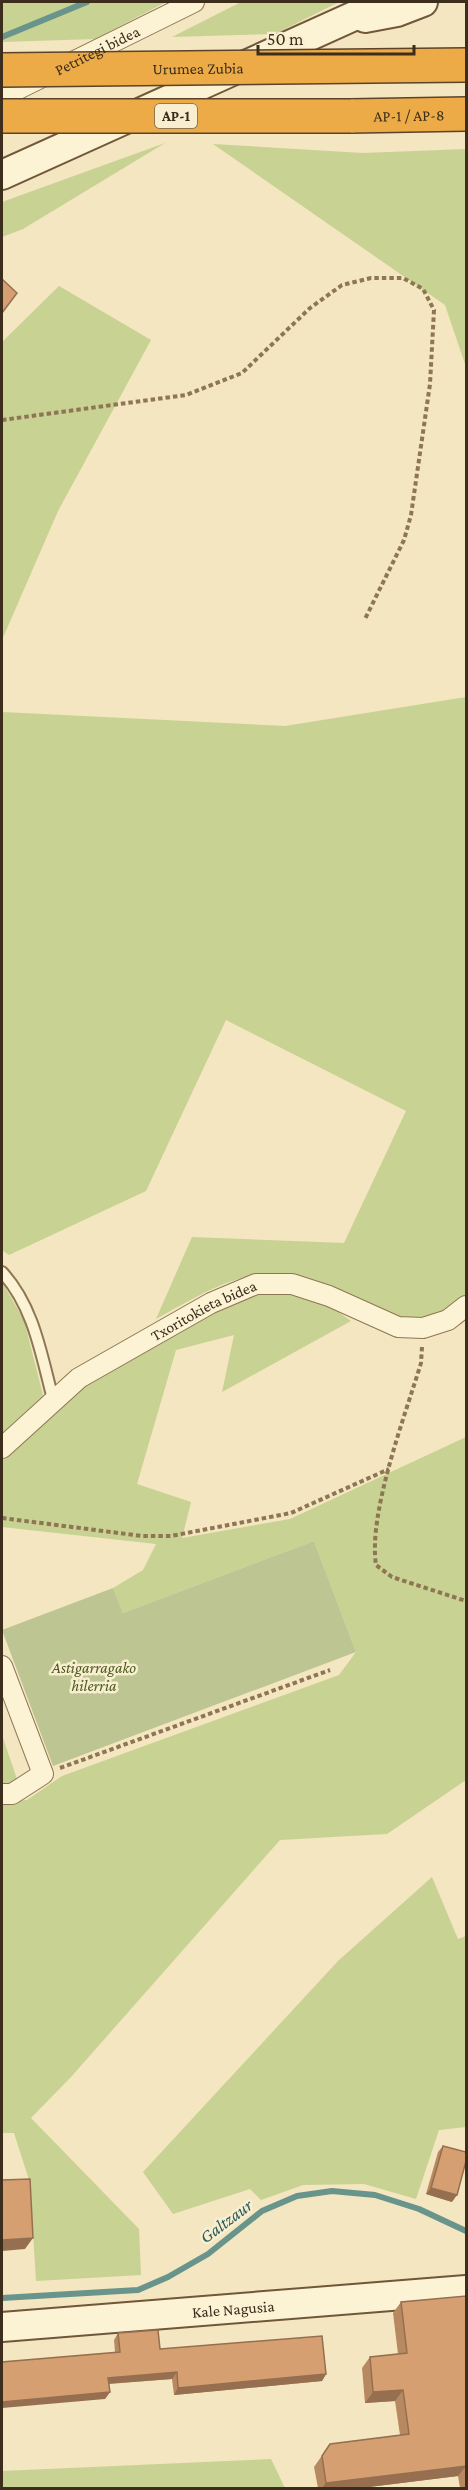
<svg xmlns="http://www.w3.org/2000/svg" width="468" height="2490" font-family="'Crimson Pro',serif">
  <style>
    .green { fill: #c8d292 }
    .cemetery { fill: #bdc693 }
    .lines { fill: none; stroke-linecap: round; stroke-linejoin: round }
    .stream { stroke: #69948b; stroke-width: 6 }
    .lane-casing { stroke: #8e7655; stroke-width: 14 }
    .street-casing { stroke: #8e7655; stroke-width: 22 }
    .secondary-casing { stroke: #705739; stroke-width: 32 }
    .highway-casing { stroke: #5b432a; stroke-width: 36 }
    .path { stroke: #8e7655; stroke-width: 4; stroke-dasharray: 4.5 3; stroke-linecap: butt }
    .lane { stroke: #fcf2d4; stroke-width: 10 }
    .street { stroke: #fcf2d4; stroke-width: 20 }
    .secondary { stroke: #fcf2d4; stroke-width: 28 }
    .highway { stroke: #ecab47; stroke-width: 33 }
    .highway-bridge-casing { stroke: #5b432a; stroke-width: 36; stroke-linecap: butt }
    .highway-bridge { stroke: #ecab47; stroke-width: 33 }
    .wall { fill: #b78961 }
    .shaded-wall { fill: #956f4f }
    .building { fill: #d59f71; stroke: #956f4f; stroke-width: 1.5 }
    .labels { text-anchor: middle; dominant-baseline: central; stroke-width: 5; stroke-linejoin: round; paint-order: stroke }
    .shield { fill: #f9efd0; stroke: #756752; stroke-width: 1.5 }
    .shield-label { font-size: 15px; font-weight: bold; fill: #3c2d1c }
    .street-label { font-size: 16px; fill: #3c2d1c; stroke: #f9efd0 }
    .park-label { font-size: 16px; font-style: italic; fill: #495b20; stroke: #f9efd0 }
    .water-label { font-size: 18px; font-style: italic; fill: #295d5c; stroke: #f9efd0 }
  </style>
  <rect width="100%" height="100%" fill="#f3e6c0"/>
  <g class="green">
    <polygon points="2,2 166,2 95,39 2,42"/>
    <polygon points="241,2 339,2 275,34 172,37"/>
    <polygon points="165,143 23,229 2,237 2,202"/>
    <polygon points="213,144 363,153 466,149 466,367 445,305"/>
    <polygon points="59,286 151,340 58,511 2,640 2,342"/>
    <path d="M466,697V1294C454,1304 440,1316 424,1320C394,1328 323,1277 283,1274C236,1270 195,1298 156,1319L192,1237L344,1243L406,1111L226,1020L146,1191L9,1255L2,1250V712L285,726Z"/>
    <polygon points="2,1282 24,1320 44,1399 2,1437"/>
    <polygon points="291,1290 329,1305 351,1321 222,1392 234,1335 176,1350 137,1484 191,1502 182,1538 290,1519 466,1437 466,1780 387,1834 280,1840 71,2077 31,2118 139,2229 141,2275 36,2281 30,2183 14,2133 2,2133 2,1801 27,1800 62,1776 339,1675 356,1652 314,1541 123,1613 113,1588 143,1570 156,1544 2,1527 2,1458 84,1382 210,1309 258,1291"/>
    <polygon points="2,1735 18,1782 2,1787"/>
    <polygon points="432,1877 458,1939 466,1936 466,2127 439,2130 416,2199 364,2184 303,2185 261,2200 250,2189 173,2214 143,2172 338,1961"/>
    <polygon points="271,2459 285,2488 2,2488 2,2471"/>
  </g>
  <polygon class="cemetery" points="314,1541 356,1652 53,1766 2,1630 113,1588 123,1613"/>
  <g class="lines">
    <g class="stream">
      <polyline points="2,37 87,2"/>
      <polyline points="2,2298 138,2290 168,2277 208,2254 262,2211 297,2196 332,2191 375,2195 419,2209 466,2231"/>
    </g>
    <g class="lane-casing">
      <path id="lane" d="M2,1272C34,1307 41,1354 53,1399"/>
    </g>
    <g class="street-casing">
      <g id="street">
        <path id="s1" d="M2,97L194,2"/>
        <path id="s2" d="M2,1448L79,1378L211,1303L256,1284H292L329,1296L398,1327L423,1328L448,1320L466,1306"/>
        <polyline points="2,1666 43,1774 12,1794 2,1794"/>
      </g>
    </g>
    <g class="secondary-casing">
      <g id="secondary">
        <polyline points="365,18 397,12 423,2"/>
        <polyline points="2,175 385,2"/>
        <path id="s3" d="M2,2327L466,2290"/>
      </g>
    </g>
    <g class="highway-casing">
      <g id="highway">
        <path id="s4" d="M351,116L466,114"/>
      </g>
    </g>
    <g class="path">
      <polyline points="2,420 186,395 242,373 310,308 342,285 371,278 403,278 423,289 434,310 430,384 411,515 404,540 365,619"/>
      <path d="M422,1347L421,1363C405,1416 368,1513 376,1565L392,1577L466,1601"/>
      <polyline points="2,1518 142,1536 171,1536 291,1513 389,1469"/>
      <polyline points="60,1768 330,1670"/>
    </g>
    <use href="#lane" class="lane"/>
    <use href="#street" class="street"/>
    <use href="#secondary" class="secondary"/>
    <use href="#highway" class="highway"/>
    <g class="highway-bridge-casing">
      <g id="highway-bridge">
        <path id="s5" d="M2,70L466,65"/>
        <polyline points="2,116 351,116"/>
      </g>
    </g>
    <use href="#highway-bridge" class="highway-bridge"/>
  </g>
  <g class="wall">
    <polygon points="443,2146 452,2202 426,2194 438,2152"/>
    <polygon points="466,2296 466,2488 460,2488 458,2476 361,2488 318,2488 314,2467 330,2444 400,2435 395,2401 365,2403 362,2368 370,2357 398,2354 393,2313 401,2302"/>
    <polygon points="118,2333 160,2349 326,2374 322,2381 174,2395 172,2379 109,2384 110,2392 105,2399 115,2352 114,2340"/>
  </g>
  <g class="shaded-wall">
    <polygon points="431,2188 457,2195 452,2202 426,2194"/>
    <polygon points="33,2238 25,2249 2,2251 2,2240"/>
    <polygon points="177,2372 172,2379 104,2384 108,2378"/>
    <polygon points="326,2374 322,2381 174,2395 178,2388"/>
    <polygon points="403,2390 395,2401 365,2403 373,2392"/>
    <polygon points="110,2392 105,2399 2,2408 2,2402"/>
    <polygon points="466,2466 458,2476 361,2488 322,2488 326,2483"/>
  </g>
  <g class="building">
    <polygon points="2,279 17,293 2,313"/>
    <polygon points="443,2146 466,2152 466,2161 457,2195 431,2188"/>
    <polygon points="30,2179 33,2238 2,2240 2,2180"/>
    <polygon points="466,2296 466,2472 466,2466 326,2483 322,2456 330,2444 409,2434 403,2390 373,2392 370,2357 407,2353 401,2302"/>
    <polygon points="158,2330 160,2349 322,2336 326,2374 178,2388 177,2372 108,2378 110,2392 2,2402 2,2362 120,2352 118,2333"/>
  </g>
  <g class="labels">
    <rect class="shield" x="155" y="104" width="42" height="24" rx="4.5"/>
    <g class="shield-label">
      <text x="176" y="116">AP-1</text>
    </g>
    <g class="street-label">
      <text stroke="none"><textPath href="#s1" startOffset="106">Petritegi bidea</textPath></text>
      <text stroke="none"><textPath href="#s5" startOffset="196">Urumea Zubia</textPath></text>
      <text stroke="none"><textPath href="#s4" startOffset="58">AP-1 / AP-8</textPath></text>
      <text stroke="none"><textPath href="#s2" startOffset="246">Txoritokieta bidea</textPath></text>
      <text stroke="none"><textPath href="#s3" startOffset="232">Kale Nagusia</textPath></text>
    </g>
    <g class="park-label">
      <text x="94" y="1667">Astigarragako<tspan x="94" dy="18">hilerria</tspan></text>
    </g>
    <g class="water-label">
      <text transform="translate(226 2221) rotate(-37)">Galtzaur</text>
    </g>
  </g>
  <rect width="468" height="2490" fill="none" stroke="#3c2d1c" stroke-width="6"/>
  <path d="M258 45v9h156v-9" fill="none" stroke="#3c2d1c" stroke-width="3"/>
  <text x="267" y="45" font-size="18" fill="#3c2d1c" stroke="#f9efd0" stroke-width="4.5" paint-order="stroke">50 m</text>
</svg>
